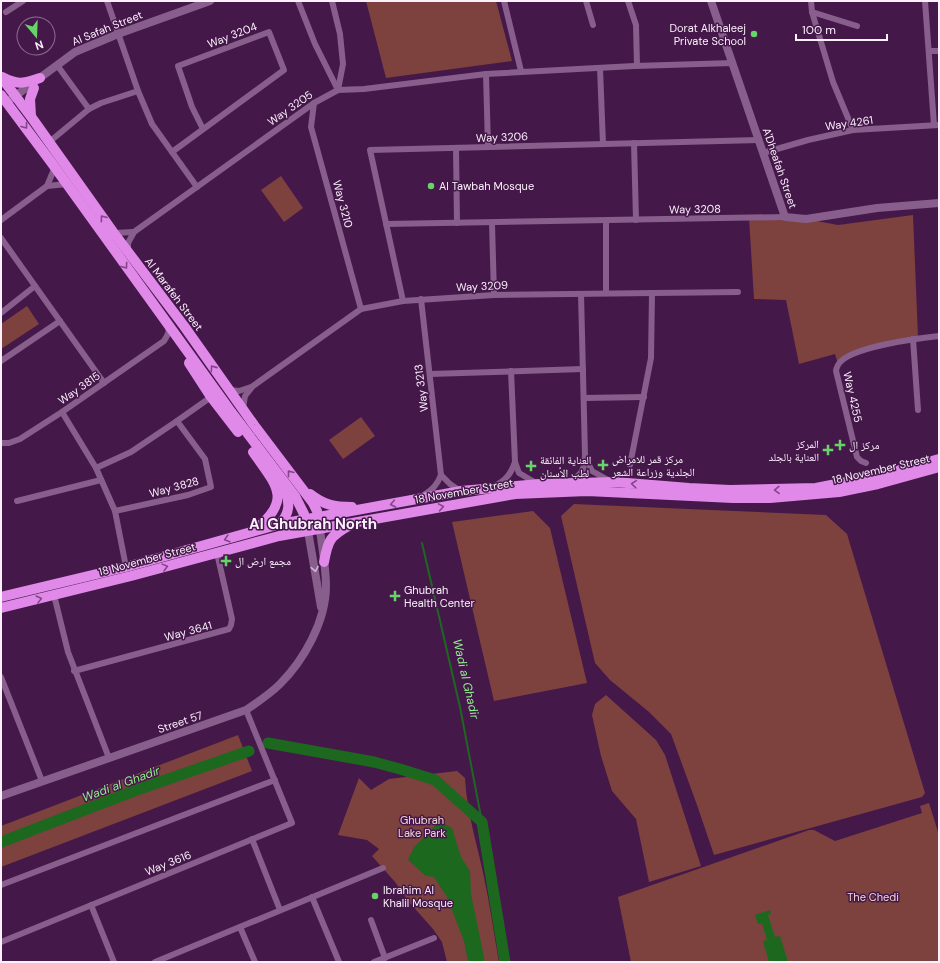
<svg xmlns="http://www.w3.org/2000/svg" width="940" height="963" font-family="'DM Sans','Noto Naskh Arabic',sans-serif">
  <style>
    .green { fill: #7d413e }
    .water { fill: #1c681f }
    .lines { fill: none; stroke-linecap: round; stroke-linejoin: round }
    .stream { stroke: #1c681f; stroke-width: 2 }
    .river { stroke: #1c681f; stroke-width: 11 }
    .minor { stroke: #885e8c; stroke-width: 6 }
    .tertiary { stroke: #885e8c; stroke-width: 8 }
    .primary { stroke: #e089e9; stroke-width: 10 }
    .oneway { stroke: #83458a }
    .oneway2 { stroke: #cdb6cf }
    .poi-dot { fill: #66d466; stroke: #45184a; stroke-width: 1.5 }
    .labels { text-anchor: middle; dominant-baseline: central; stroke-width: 3; stroke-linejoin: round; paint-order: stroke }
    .street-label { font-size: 11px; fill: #fbf0fc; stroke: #45184a }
    .poi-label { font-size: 11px; fill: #fbf0fc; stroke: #45184a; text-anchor: start }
    .park-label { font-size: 11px; fill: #f2d6d3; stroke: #45184a }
    .water-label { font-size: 12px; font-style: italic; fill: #8fee8d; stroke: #45184a }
    .district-label { font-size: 15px; font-weight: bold; fill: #fbf0fc; stroke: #45184a }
  </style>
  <rect width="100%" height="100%" fill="#45184a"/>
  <g class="green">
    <polygon points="366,1 496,1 512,61 386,78"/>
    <polygon points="281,176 303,208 284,222 261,190"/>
    <polygon points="913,215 918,337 876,346 838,364 835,354 799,364 786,300 754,299 749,218 806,219 838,225"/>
    <polygon points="27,306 39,324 1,349 1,324"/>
    <polygon points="361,417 375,436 343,459 329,440"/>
    <polygon points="574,504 826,515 847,534 925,793 922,797 714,855 697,805 671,734 649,712 610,680 595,663 561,516"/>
    <polygon points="533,511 550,528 587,683 494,701 452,522"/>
    <polygon points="606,695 656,740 665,755 701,866 649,882 636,819 612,791 601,756 592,715 595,704"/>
    <polygon points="238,735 252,771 1,867 1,826"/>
    <path d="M457,771L465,778C467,814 477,843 484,877C490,905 494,934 499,962H447L442,942L433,929L409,902L395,882L372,856L379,849L367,840L338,835L359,778L371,790L389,779Z"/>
    <polygon points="929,803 939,835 939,962 631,962 618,897 809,830 814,830 835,841 922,813 920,806"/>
  </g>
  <g class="water">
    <polygon points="441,824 447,825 452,828 461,857 470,871 471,894 485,962 468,962 464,941 447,897 434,877 426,876 408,860 414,847 436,825"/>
    <polygon points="770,910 771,913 768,915 775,937 780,936 788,962 769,962 763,941 767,940 762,923 758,924 755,915"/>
  </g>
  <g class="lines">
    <polyline class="stream" points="422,543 460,707 482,822"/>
    <g class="river">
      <polyline points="268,743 374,762 400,769 435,780 482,822 505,962"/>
      <polyline points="1,842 134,791 249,751"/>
    </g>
    <g class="minor">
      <polyline points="107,1 138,91 152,124 197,187"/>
      <polyline points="298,1 315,44 338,90"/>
      <polyline points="332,1 340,34 343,64 338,90"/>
      <polyline points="504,1 521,71"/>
      <polyline points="586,1 593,25"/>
      <polyline points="628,1 636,25 637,66"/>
      <polyline points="811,1 812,12 833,82 853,130"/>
      <polyline points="925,1 934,125"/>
      <polyline points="6,12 23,1"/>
      <polyline points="812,12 857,26"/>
      <polyline points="929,51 939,51"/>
      <polyline points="57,65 89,109"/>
      <polyline points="600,68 603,144"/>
      <polyline points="486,74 488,147"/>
      <polyline points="314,103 311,127 361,309"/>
      <polyline points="48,143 89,109 101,103 138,91"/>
      <polyline points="634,143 636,220"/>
      <polyline points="456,148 457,223"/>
      <polyline points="172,152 284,70 269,32 178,66 192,107 203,129"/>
      <polyline points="763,153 808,140 853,130 939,125"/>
      <polyline points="47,186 55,167"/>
      <polyline points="1,220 47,186 67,184"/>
      <polyline points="606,221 606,293"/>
      <polyline points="492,223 494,295"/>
      <polyline points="386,224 785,217"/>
      <polyline points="114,233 134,232"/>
      <polyline points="1,238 104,383"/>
      <polyline points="128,250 128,243 134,232 314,103 338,90 364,89 486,74 634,66 733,63"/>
      <path d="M421,299L441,475C437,485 433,489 424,495"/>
      <polyline points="403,301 370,150 759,140"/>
      <polyline points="1,313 35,286"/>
      <polyline points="913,339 918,410"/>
      <polyline points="1,361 60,321"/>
      <polyline points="511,371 515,462 519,473 536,483"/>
      <polyline points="430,374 583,369"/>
      <polyline points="230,390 239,391 251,387"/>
      <polyline points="584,398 644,397"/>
      <polyline points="243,408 245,396 253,386 361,309 403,301 494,295 738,292"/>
      <polyline points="62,412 96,468 115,511 126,567"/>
      <path d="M1,443H9L20,439L62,412L164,341C167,336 170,332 168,326"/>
      <polyline points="586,459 592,471 610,481"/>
      <path d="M866,463L861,461L857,457L836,371C836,369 837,367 838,365C847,347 920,338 939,336"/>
      <polyline points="630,465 651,358 652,293"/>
      <polyline points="96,468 131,452 177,421 211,397"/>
      <polyline points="441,475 450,484 460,491"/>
      <path d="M570,483C582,472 584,473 585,455L581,294"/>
      <path d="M495,486C506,480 511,474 515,462"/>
      <polyline points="17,501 101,480"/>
      <polyline points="115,511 188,495 211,487 205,459 177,421"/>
      <polyline points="54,595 68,652 109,758"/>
      <polyline points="74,671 229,629 231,625 232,619 217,553"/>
      <polyline points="1,677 42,781"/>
      <polyline points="252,839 280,910"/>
      <polyline points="1,885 275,780"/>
      <polyline points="312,897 339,962"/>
      <polyline points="91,905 114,962"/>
      <polyline points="371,920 385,958"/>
      <polyline points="240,927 255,962"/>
      <polyline points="1,942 292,823 246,710"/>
      <polyline points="155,962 383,868"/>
      <polyline points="374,962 434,938"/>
    </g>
    <g class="tertiary">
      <polyline points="711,1 785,217 806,219 877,208 939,203"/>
      <polyline points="7,102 75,52 118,34 210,1"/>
      <polyline points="308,531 321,607"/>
      <path d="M1,796L246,710C258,702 270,694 280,684C304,660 326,621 326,586C326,567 322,548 320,529"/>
    </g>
    <g class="primary">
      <polyline points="1,77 32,118 113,232 184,326 254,425 313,503 317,511 319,523"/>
      <path d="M2,77C19,86 24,83 40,78"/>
      <polyline points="1,95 51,162 229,409 295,496 304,514 307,524"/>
      <polyline points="31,116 30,99 34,88"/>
      <polyline points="189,363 211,397 238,432"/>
      <path d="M253,452C276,485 293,499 256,529"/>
      <path d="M310,494C324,505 334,507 352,507"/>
      <path d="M280,524C291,512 290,501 283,486"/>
      <path d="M324,562C328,540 330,536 350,525"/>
      <polyline points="1,597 126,567 280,524 461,491 539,484 615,482 689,488 730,490 816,488 882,475 939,459"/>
      <polyline points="1,608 131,576 279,536 515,494 587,491 733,498 770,498 839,492 878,484 939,467"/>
    </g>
  </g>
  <defs><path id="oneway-chevron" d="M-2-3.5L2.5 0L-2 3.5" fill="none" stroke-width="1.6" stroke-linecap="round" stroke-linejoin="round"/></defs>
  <g class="oneway">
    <use href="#oneway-chevron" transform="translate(25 126) rotate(53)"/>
    <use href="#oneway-chevron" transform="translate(103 218) rotate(-126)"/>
    <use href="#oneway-chevron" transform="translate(125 266) rotate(54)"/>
    <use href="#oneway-chevron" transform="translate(213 368) rotate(-125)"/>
    <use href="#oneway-chevron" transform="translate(290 473) rotate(-128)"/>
    <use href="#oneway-chevron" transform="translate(634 484) rotate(-175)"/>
    <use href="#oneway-chevron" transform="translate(777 490) rotate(178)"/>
    <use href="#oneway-chevron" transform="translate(393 504) rotate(169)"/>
    <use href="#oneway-chevron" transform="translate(441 507) rotate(-10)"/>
    <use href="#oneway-chevron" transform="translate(227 539) rotate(164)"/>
    <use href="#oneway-chevron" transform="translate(165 567) rotate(-15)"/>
    <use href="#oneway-chevron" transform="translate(39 599) rotate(-14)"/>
  </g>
  <use class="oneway2" href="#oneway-chevron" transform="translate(315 569) rotate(79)"/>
  <g class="poi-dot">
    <circle cx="754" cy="34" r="4"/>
    <circle cx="431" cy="186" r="4"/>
    <path d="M838 439h4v4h4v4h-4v4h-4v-4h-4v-4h4z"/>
    <path d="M826 444h4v4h4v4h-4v4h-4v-4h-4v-4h4z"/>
    <path d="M601 459h4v4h4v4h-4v4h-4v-4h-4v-4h4z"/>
    <path d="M529 460h4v4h4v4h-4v4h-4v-4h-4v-4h4z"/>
    <path d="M224 555h4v4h4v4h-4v4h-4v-4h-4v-4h4z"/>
    <path d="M393 590h4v4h4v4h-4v4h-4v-4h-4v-4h4z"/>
    <circle cx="375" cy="896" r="4"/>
  </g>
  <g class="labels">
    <g class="street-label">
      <text transform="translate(107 28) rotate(-22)">Al Safah Street</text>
      <text transform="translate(232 35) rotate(-21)">Way 3204</text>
      <text transform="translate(290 108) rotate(-35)">Way 3205</text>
      <text transform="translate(849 123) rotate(-8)">Way 4261</text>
      <text transform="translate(502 137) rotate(-2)">Way 3206</text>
      <text transform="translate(780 168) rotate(71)">A'Dheafah Street</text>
      <text transform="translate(343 204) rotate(75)">Way 3210</text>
      <text transform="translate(695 209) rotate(-1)">Way 3208</text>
      <text transform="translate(482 286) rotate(-3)">Way 3209</text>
      <text transform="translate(174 294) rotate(53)">Al Marafeh Street</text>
      <text transform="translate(79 388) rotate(-35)">Way 3815</text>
      <text transform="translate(421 388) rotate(-97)">Way 3213</text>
      <text transform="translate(853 397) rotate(77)">Way 4255</text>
      <text transform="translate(881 469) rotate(-13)">18 November Street</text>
      <text transform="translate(174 487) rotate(-15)">Way 3828</text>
      <text transform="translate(464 491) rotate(-10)">18 November Street</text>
      <text transform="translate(147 559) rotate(-15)">18 November Street</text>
      <text transform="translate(188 631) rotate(-15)">Way 3641</text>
      <text transform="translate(180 722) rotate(-19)">Street 57</text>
      <text transform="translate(168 863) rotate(-22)">Way 3616</text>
    </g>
    <g class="poi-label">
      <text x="746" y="28" text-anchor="end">Dorat Alkhaleej<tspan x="746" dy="13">Private School</tspan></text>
      <text x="439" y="186">Al Tawbah Mosque</text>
      <text x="819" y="444" text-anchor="end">المركز<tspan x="819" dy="13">العناية بالجلد</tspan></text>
      <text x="849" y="445">مركز ال</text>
      <text x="612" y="459">مركز قمر للامراض<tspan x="612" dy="13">الجلدية وزراعة الشعر</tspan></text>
      <text x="540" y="460">العناية الفائقة<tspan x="540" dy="13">لطب الأسنان</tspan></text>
      <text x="235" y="561">مجمع ارض ال</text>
      <text x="404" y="590">Ghubrah<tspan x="404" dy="13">Health Center</tspan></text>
      <text x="383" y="890">Ibrahim Al<tspan x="383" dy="13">Khalil Mosque</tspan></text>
    </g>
    <g class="park-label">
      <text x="422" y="820">Ghubrah<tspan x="422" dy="13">Lake Park</tspan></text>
      <text x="873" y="897">The Chedi</text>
    </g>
    <g class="water-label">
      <text transform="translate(466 679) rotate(77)">Wadi al Ghadir</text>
      <text transform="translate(121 784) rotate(-20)">Wadi al Ghadir</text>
    </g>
    <g class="district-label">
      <text x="313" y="524">Al Ghubrah North</text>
    </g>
  </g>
  <rect width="940" height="963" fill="none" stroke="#fbf0fc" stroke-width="4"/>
  <g transform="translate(36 36) rotate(161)"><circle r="19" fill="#45184a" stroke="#8e6e91"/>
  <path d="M0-3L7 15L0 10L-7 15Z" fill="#66d466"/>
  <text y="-6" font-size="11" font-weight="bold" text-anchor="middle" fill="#fbf0fc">N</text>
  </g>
  <path d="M796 34v6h91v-6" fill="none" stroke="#fbf0fc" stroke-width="2"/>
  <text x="802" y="34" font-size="12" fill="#fbf0fc" stroke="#45184a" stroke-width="3" paint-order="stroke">100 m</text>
</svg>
